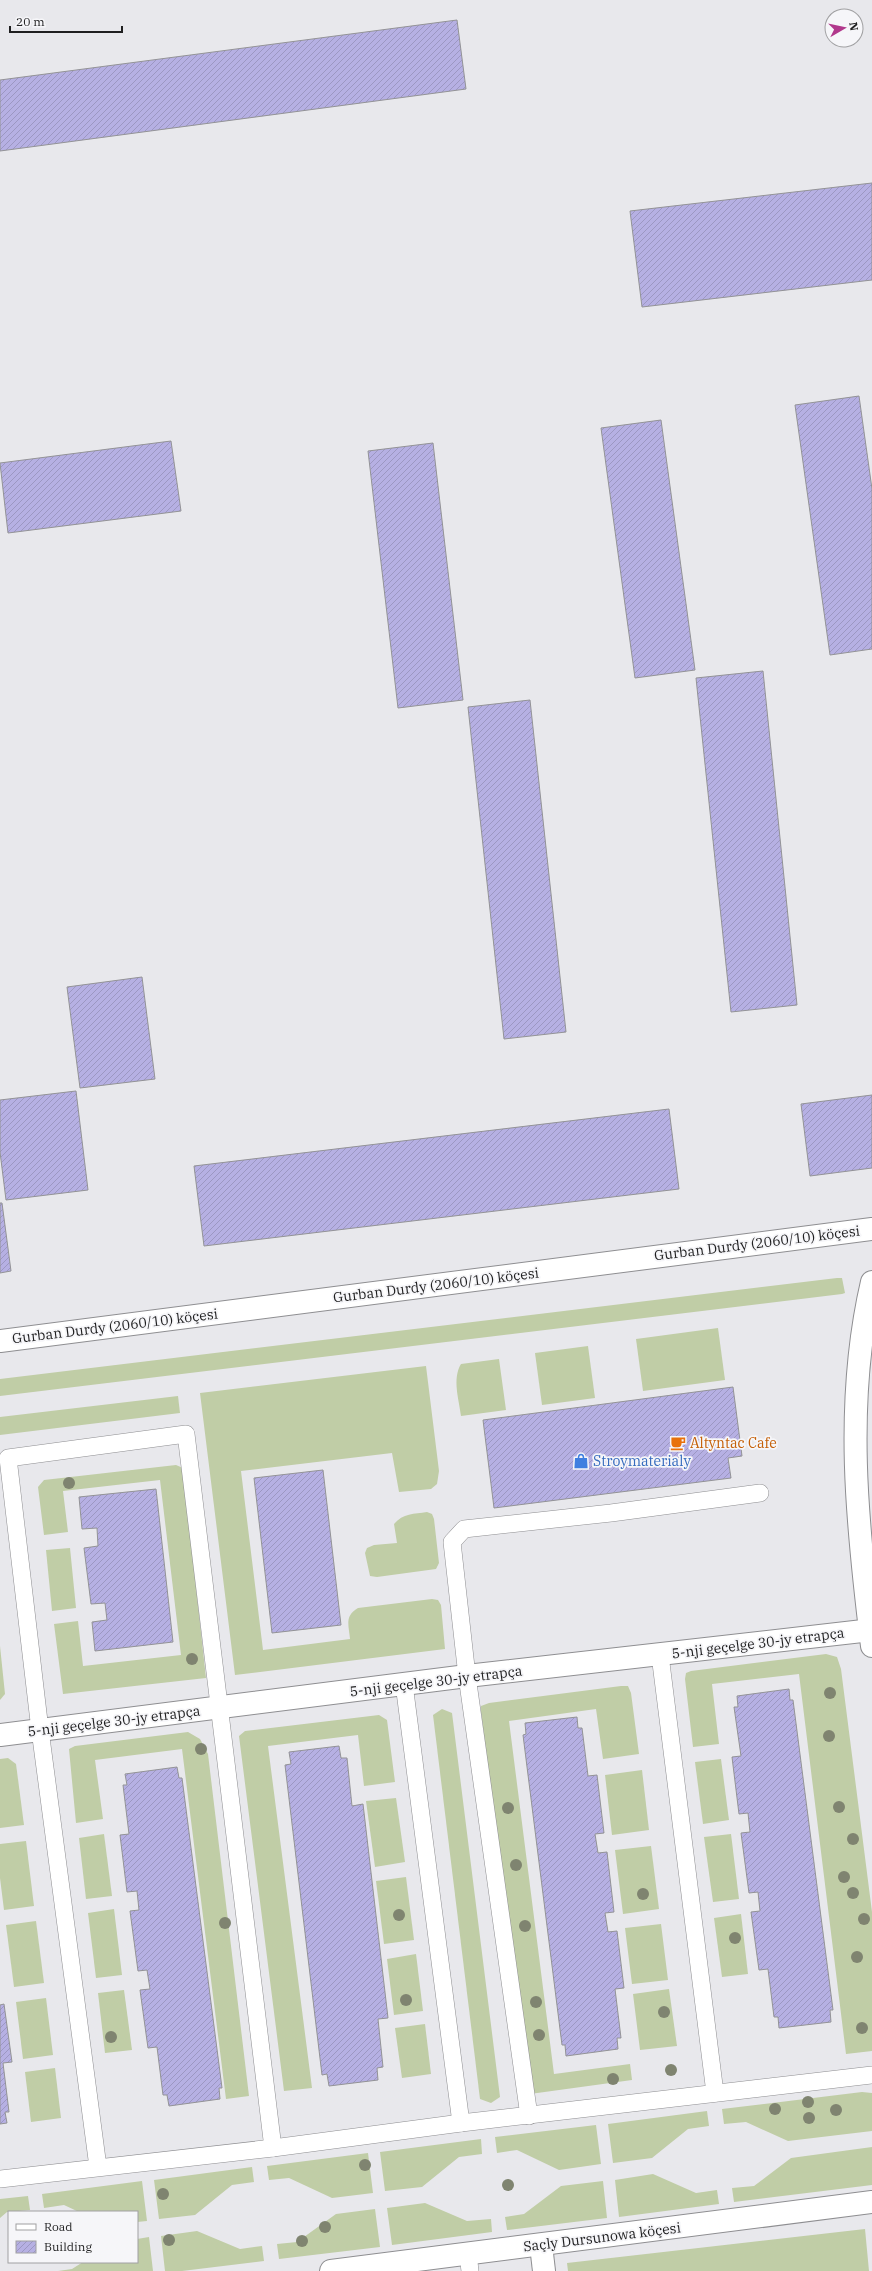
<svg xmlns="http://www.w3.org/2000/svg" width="872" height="2271" font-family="'IBM Plex Serif',serif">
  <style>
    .grass { fill: #c0cda6 }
    .building { fill: url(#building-hatch); stroke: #939396 }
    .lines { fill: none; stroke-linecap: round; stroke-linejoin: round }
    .service-casing { stroke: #8e8e91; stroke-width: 18 }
    .minor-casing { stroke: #8e8e91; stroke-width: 24 }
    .service { stroke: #fff; stroke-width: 17 }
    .minor { stroke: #fff; stroke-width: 22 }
    .tree { fill: #7f8470 }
    .labels { text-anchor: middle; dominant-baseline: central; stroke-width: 3.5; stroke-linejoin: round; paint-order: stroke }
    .street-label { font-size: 14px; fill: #1f1f20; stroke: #f6f6f9 }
    .food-label { font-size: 14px; fill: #c56008; stroke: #f6f6f9; text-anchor: start }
    .shop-label { font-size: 14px; fill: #366cbe; stroke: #f6f6f9; text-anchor: start }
  </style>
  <defs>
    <pattern id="building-hatch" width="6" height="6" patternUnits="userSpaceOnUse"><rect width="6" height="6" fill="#b6b0e3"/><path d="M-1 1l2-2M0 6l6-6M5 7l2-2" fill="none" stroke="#9c97c2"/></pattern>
  </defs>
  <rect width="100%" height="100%" fill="#e8e8ec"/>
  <g class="grass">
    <polygon points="837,1278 842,1278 845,1293 842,1294 0,1396 0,1379"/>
    <polygon points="718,1328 725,1380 643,1391 636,1339"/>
    <polygon points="588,1346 595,1398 542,1405 535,1353"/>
    <path d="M499,1359L506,1410L461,1416C459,1399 452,1379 461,1364Z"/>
    <path d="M426,1366L439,1471L437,1484L431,1489L399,1492L392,1453L241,1471L263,1650L350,1639C349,1626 344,1616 358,1608L432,1599L438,1600L441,1605L445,1649L235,1675L200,1393Z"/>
    <polygon points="178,1396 180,1413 0,1435 0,1417"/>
    <polygon points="176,1465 183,1468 206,1678 63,1694 54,1624 78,1621 83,1666 181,1655 160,1480 63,1491 68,1532 44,1535 38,1487 44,1480"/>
    <path d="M427,1512L432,1514L434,1519L439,1563L436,1569L377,1577L370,1576L365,1553L367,1548L374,1545L397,1543L394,1524C403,1513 414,1514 427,1512Z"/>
    <polygon points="70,1548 76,1608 52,1611 46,1550"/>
    <polygon points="0,1646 5,1694 0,1700"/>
    <polygon points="826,1654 837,1657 841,1669 872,1912 872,2051 846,2054 799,1674 712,1684 719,1744 693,1747 685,1679 686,1673 691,1671"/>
    <polygon points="621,1686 628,1686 631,1693 639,1754 603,1759 596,1709 509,1721 554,2074 630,2064 632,2080 530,2094 481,1712 481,1706 489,1703"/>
    <polygon points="442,1709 452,1713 500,2097 491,2103 480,2099 433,1715"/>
    <polygon points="379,1715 387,1720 395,1782 364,1786 358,1735 268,1746 312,2088 284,2091 239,1736 245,1731"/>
    <polygon points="188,1732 200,1739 208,1754 249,2096 226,2099 182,1749 95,1760 103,1819 76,1823 69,1749 75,1746"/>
    <polygon points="8,1758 16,1764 24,1825 0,1828 0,1759"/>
    <polygon points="721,1759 729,1820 703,1824 695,1762"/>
    <polygon points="642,1770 649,1830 612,1835 605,1775"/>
    <polygon points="396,1798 405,1862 375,1867 366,1801"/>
    <polygon points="104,1834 112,1896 86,1899 79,1838"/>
    <polygon points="731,1834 739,1899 713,1902 704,1837"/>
    <polygon points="26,1841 34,1906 4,1910 0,1878 0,1844"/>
    <polygon points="651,1846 659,1909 623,1914 615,1850"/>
    <polygon points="406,1877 414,1940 384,1944 376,1881"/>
    <polygon points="114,1909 122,1975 96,1978 88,1913"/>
    <polygon points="741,1914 748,1974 722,1977 714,1918"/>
    <polygon points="36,1921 44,1983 14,1987 6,1925"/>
    <polygon points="661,1924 668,1980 632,1984 625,1928"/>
    <polygon points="416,1954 423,2011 394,2015 387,1959"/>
    <polygon points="669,1989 677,2046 640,2050 633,1994"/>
    <polygon points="124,1990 132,2050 105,2053 98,1993"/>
    <polygon points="46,1998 53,2055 23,2059 16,2002"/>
    <polygon points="425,2024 431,2074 402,2078 395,2028"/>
    <polygon points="55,2068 61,2118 31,2122 25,2072"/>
    <polygon points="862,2092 872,2093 872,2131 788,2141 746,2122 724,2124 722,2109"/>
    <polygon points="707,2111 709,2126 688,2129 652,2158 613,2163 608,2124"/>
    <polygon points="596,2125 601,2164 559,2170 517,2150 497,2153 495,2137"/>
    <polygon points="481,2139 482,2154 459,2157 422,2187 385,2191 380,2152"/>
    <polygon points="872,2147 872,2185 734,2202 732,2188 754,2186 791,2158"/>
    <polygon points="368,2153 373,2193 332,2198 289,2178 269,2180 267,2166"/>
    <polygon points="252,2167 254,2182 232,2185 195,2215 159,2219 154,2180"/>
    <polygon points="653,2174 696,2193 717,2190 719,2204 619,2217 615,2180"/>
    <polygon points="142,2181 147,2221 137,2222 137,2212 79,2212 64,2205 44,2208 42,2194"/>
    <polygon points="603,2181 607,2218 507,2230 505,2217 524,2214 561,2186"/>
    <polygon points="28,2196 30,2210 7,2212 0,2218 0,2199"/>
    <polygon points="425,2203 467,2221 491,2219 492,2232 392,2245 387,2208"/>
    <polygon points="375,2209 380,2247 279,2259 277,2244 297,2242 336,2214"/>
    <polygon points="865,2229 869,2271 568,2271 567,2263"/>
    <polygon points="197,2231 240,2249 262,2246 264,2261 182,2271 165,2271 161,2236"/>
    <polygon points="149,2237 153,2271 58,2271 72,2269 83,2262 137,2262 137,2239"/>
  </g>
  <g class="building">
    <polygon points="457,20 466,89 0,151 0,80"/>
    <polygon points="872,183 872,280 642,307 630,211"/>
    <polygon points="859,396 872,489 872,649 830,655 795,405"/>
    <polygon points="661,420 695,670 635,678 601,428"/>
    <polygon points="171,441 181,511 8,533 0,463"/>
    <polygon points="433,443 463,700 398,708 368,451"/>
    <polygon points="763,671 797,1005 731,1012 696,678"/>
    <polygon points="530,700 566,1032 504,1039 468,707"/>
    <polygon points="142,977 155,1079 80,1088 67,987"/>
    <polygon points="76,1091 88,1190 6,1200 0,1152 0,1100"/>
    <polygon points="872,1095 872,1168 810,1176 801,1104"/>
    <polygon points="669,1109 679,1189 204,1246 194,1166"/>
    <polygon points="0,1203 2,1203 11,1271 0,1273"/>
    <polygon points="733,1387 742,1456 728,1458 731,1478 494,1508 483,1420"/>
    <polygon points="323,1470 341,1625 272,1633 254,1478"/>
    <polygon points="156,1489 173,1642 95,1651 92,1622 107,1620 105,1603 91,1604 84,1548 98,1546 97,1528 82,1529 79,1497"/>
    <polygon points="789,1689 790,1700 793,1700 833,2010 830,2010 831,2022 779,2028 778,2017 774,2017 768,1969 759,1970 751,1912 760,1911 758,1892 749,1893 741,1833 750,1832 748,1813 739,1814 732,1757 741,1756 734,1707 738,1707 737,1696"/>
    <polygon points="577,1717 578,1728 582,1728 588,1776 597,1775 604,1833 595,1834 598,1853 607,1852 614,1912 605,1913 608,1932 617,1931 624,1988 615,1989 621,2038 617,2038 618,2049 566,2056 565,2045 562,2045 523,1735 526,1734 525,1723"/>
    <polygon points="339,1746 341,1758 347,1758 352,1806 363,1804 388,2018 378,2019 383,2067 377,2068 378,2080 329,2086 327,2074 322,2075 285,1765 291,1764 289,1752"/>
    <polygon points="177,1767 179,1778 182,1778 222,2088 219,2088 220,2099 169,2106 167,2095 163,2095 157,2047 148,2048 140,1990 150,1989 147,1970 138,1971 130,1911 139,1910 137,1891 127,1892 120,1835 129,1834 123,1785 127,1785 125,1774"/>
    <polygon points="4,2004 12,2062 3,2063 9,2112 5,2112 7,2123 0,2124 0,2005"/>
  </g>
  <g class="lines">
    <g class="service-casing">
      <g id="service">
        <polyline points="660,1655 715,2093"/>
        <polyline points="404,1684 461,2123"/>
        <polyline points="529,2116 467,1676 452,1542 464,1529 611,1513 760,1493"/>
        <polyline points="98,2167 40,1730 8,1458 186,1434 273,2148"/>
        <polyline points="0,2179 273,2148 461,2123 872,2075"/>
        <polyline points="468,2254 470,2271"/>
      </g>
    </g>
    <g class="minor-casing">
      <g id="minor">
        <path d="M872,1282C844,1402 857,1525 872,1646"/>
        <polyline points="0,1341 872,1229"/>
        <polyline points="0,1735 467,1676 872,1630"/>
        <polyline points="541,2245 544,2271"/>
        <polyline points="331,2271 872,2202"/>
      </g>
    </g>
    <use href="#service" class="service"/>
    <use href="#minor" class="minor"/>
  </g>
  <g class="tree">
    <circle cx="69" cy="1483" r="6"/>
    <circle cx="192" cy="1659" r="6"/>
    <circle cx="830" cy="1693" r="6"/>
    <circle cx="829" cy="1736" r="6"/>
    <circle cx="201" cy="1749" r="6"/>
    <circle cx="839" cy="1807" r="6"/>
    <circle cx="508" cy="1808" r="6"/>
    <circle cx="853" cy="1839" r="6"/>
    <circle cx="516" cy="1865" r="6"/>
    <circle cx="844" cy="1877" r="6"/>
    <circle cx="853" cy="1893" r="6"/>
    <circle cx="643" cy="1894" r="6"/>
    <circle cx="399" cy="1915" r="6"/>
    <circle cx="864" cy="1919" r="6"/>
    <circle cx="225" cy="1923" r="6"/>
    <circle cx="525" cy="1926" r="6"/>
    <circle cx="735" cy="1938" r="6"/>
    <circle cx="857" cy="1957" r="6"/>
    <circle cx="406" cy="2000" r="6"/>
    <circle cx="536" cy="2002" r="6"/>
    <circle cx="664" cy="2012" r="6"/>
    <circle cx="862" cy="2028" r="6"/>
    <circle cx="539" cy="2035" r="6"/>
    <circle cx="111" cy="2037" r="6"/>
    <circle cx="671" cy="2070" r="6"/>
    <circle cx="613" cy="2079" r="6"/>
    <circle cx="808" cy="2102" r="6"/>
    <circle cx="775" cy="2109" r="6"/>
    <circle cx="836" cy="2110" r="6"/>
    <circle cx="809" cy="2118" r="6"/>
    <circle cx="365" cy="2165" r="6"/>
    <circle cx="508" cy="2185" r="6"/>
    <circle cx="163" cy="2194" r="6"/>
    <circle cx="325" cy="2227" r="6"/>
    <circle cx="169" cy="2240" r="6"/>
    <circle cx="302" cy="2241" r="6"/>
  </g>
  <defs>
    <g id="cafe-bare" transform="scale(1.2)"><path d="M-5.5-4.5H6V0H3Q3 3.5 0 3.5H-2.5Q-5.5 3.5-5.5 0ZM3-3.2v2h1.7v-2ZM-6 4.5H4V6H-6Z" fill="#e8710a" stroke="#f6f6f9" stroke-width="2.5" paint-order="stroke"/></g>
    <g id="shop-bare" transform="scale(1.2)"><path d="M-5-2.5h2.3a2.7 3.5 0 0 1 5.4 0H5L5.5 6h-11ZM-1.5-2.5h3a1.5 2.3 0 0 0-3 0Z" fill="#3f7fe0" stroke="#f6f6f9" stroke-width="2.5" paint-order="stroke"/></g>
  </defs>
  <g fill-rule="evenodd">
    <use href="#cafe-bare" x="678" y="1443"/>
    <use href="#shop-bare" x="581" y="1461"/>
  </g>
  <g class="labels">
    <g class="street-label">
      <text transform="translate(757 1243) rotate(-7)">Gurban Durdy (2060/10) köçesi</text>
      <text transform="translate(436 1285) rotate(-7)">Gurban Durdy (2060/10) köçesi</text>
      <text transform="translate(115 1326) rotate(-7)">Gurban Durdy (2060/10) köçesi</text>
      <text transform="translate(758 1643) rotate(-7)">5-nji geçelge 30-jy etrapça</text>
      <text transform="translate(436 1681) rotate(-7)">5-nji geçelge 30-jy etrapça</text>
      <text transform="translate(114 1721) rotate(-7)">5-nji geçelge 30-jy etrapça</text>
      <text transform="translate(602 2237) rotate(-7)">Saçly Dursunowa köçesi</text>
    </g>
    <g class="food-label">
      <text x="690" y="1443">Altyntac Cafe</text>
    </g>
    <g class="shop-label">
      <text x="593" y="1461">Stroymaterialy</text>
    </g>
  </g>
  <rect x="8" y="2211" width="130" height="52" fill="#f6f6f9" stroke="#a0a0a2"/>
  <rect x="16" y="2224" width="20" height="6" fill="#ffffff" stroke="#a0a0a2"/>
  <text x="44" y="2231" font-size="12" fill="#1f1f20">Road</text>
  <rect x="16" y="2241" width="20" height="12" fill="url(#building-hatch)" stroke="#a0a0a2"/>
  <text x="44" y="2251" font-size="12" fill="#1f1f20">Building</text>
  <g transform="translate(844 28) rotate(81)"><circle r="19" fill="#f6f6f9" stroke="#a0a0a2"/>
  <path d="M0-3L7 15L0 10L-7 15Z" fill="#b1388c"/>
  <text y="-6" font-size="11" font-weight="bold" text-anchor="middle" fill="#1f1f20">N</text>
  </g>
  <path d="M10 26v6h112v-6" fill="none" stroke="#1f1f20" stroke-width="2"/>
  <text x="16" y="26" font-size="12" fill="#1f1f20" stroke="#f6f6f9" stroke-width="3" paint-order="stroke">20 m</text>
</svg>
